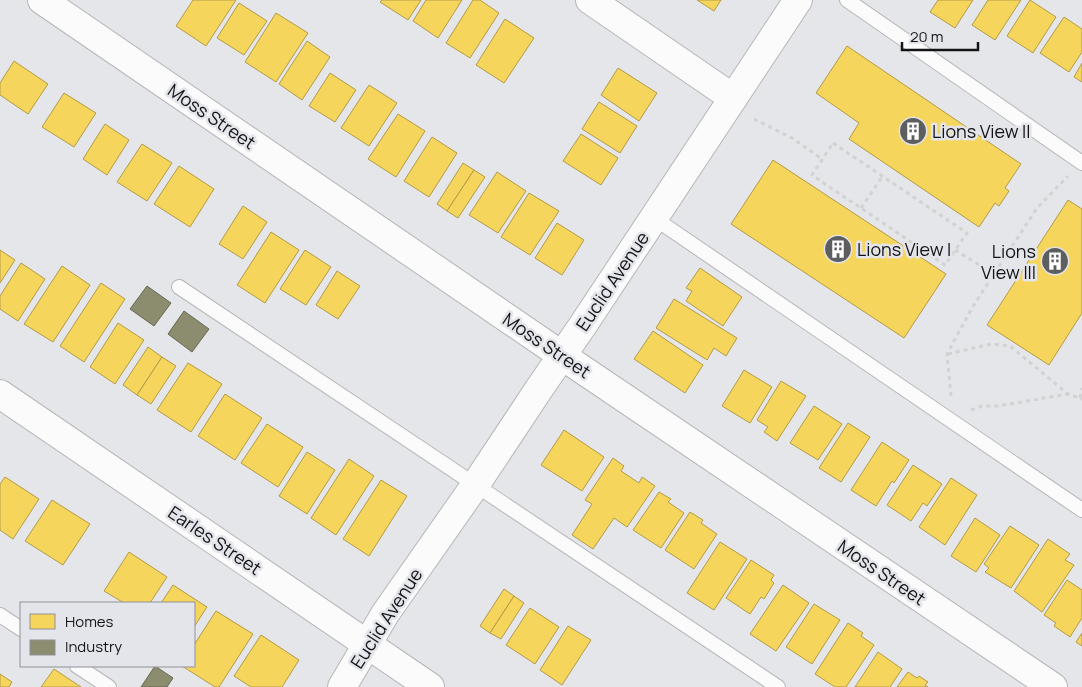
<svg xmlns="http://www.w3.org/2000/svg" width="1082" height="687" font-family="Manrope,sans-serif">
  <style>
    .homes { fill: #f6d55c; stroke: #b29b47 }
    .industry { fill: #8c8c6e; stroke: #686854 }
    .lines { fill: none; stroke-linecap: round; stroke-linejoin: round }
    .lane-casing { stroke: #b5b6b8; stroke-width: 16 }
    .street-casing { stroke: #b5b6b8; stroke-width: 30 }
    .secondary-casing { stroke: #b5b6b8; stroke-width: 30 }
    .path { stroke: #d1d2d2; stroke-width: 3; stroke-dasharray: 4 4; stroke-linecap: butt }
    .lane { stroke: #fbfbfc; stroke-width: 14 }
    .street { stroke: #fbfbfc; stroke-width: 28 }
    .secondary { stroke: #fbfbfc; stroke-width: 28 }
    .labels { text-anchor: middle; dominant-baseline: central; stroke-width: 5; stroke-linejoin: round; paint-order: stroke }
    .street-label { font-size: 18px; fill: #131416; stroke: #e4e5ea }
    .poi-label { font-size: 18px; fill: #131416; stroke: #e4e5ea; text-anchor: start }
  </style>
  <rect width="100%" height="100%" fill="#e5e6e9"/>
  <g class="homes">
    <polygon points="193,0 236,0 206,46 176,26"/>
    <polygon points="382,0 421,0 408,20 380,2"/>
    <polygon points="426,0 462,0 438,38 413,21"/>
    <polygon points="473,0 480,0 499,13 470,58 446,43"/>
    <polygon points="697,0 721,0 714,11"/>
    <polygon points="938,0 973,0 955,28 930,12"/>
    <polygon points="988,0 1021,0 995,40 972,25"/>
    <polygon points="1030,0 1056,17 1033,53 1007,36"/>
    <polygon points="239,3 267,21 244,55 217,38"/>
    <polygon points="276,13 308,33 276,82 245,62"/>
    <polygon points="1064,17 1082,29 1082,52 1069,72 1040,53"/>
    <polygon points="505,19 534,38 504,83 476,65"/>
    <polygon points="307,41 330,57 302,100 279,84"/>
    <polygon points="847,46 1021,164 1005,188 1009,191 999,206 995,203 979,227 849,139 859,123 816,93"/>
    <polygon points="14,61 48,84 28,114 0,95 0,83"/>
    <polygon points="1082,63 1082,82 1074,77"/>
    <polygon points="618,68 657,93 639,121 601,95"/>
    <polygon points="330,73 356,90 335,122 309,106"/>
    <polygon points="369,85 397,103 369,146 341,128"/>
    <polygon points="64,93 96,113 74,147 42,127"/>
    <polygon points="599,102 637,126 620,153 582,129"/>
    <polygon points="398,114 425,131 396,177 368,159"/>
    <polygon points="105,124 129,140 107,175 83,159"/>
    <polygon points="581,134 618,158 601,185 563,161"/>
    <polygon points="432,137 457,153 429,197 404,181"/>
    <polygon points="142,144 172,163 147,201 117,182"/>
    <polygon points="773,160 946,274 904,338 731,224"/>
    <polygon points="463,163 474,170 447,211 437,204"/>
    <polygon points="179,166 214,189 190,227 154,204"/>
    <polygon points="474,170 485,177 458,218 447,211"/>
    <polygon points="497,172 526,191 498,233 469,215"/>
    <polygon points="529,193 559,211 530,255 501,237"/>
    <polygon points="1068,200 1082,209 1082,313 1049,365 987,325"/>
    <polygon points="243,206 267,222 243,259 219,244"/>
    <polygon points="557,223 584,240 562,275 535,258"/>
    <polygon points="271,232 299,250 265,303 237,285"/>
    <polygon points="0,250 15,260 0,283"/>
    <polygon points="305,250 331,267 306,305 280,289"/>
    <polygon points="21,263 45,279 18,321 0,309 0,296"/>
    <polygon points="62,266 90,285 53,342 24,324"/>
    <polygon points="700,268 742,297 723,326 686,301 692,291 686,288"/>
    <polygon points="337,271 360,286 338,319 316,305"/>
    <polygon points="101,283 125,299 84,362 60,346"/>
    <polygon points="674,299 737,338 726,356 714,348 707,360 656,328"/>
    <polygon points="118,323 144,340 115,384 90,367"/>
    <polygon points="653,331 703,365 685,393 634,359"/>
    <polygon points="148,347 162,357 137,395 123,385"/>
    <polygon points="162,357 176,366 151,404 137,395"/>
    <polygon points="188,363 222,384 191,432 157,410"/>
    <polygon points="744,370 772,387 750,423 722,406"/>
    <polygon points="781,381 806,396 777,441 764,432 768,427 757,420"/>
    <polygon points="225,394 262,418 235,460 198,436"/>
    <polygon points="814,406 842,424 818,460 790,443"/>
    <polygon points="848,423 870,437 841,482 819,468"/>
    <polygon points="267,424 303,447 278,487 241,463"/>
    <polygon points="564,430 604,457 582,491 541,465"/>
    <polygon points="882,442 909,460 894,483 892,481 876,506 851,490"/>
    <polygon points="307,452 335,470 307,514 279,496"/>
    <polygon points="613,458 624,466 621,471 639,483 642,477 655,486 627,527 614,518 593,549 572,535 592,504 585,500"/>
    <polygon points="349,459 374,476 336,535 311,518"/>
    <polygon points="913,465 942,484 927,506 923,503 911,521 887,505"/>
    <polygon points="5,477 39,499 13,539 0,530 0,484"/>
    <polygon points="951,478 977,495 945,545 919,527"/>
    <polygon points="381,480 407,496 369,556 343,539"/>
    <polygon points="659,492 671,499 668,502 684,513 661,548 633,530"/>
    <polygon points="52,500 90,524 63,565 25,541"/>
    <polygon points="690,512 703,520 701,523 717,534 694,569 665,550"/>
    <polygon points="975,518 1000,535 976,572 951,556"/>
    <polygon points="1010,526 1039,545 1011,588 985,572 989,568 984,564"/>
    <polygon points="1048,539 1070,554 1065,560 1074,565 1042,612 1014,591"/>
    <polygon points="720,542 747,559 714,610 687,593"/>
    <polygon points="129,552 167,577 150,603 124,603 104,591"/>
    <polygon points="751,560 774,575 771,580 774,583 764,599 761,597 750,614 726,598"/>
    <polygon points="1067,580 1082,590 1082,618 1070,637 1054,626 1056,623 1044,615"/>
    <polygon points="173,585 207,607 194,627 194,603 161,603"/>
    <polygon points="783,585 809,603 776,651 750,634"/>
    <polygon points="504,589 514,596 490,633 480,626"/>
    <polygon points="514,596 524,603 501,639 490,633"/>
    <polygon points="814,604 840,620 812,664 786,647"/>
    <polygon points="530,608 559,627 535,664 506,645"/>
    <polygon points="216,611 253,634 219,687 215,687 182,666 194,666 194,645"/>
    <polygon points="848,623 863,633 861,636 874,645 846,687 835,687 815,674"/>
    <polygon points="568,626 591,640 562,685 540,670"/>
    <polygon points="1082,633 1082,646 1076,642"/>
    <polygon points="261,635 299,660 282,687 251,687 234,676"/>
    <polygon points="878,652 902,669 890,687 855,687"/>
    <polygon points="54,669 81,687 41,687"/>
    <polygon points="908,672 917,678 919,676 928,682 925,685 928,687 897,687"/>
    <polygon points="0,674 12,682 9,687 0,687"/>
  </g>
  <g class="industry">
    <polygon points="147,286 171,303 154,326 130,309"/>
    <polygon points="184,311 209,329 192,352 168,334"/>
    <polygon points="155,666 173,678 167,687 141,687"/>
  </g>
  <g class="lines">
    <g class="lane-casing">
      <g id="lane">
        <polyline points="847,0 1082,163"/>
        <polyline points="654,218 1082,510"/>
        <polyline points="179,287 778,687"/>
        <polyline points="0,615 21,629"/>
        <polyline points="77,666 109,687"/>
      </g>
    </g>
    <g class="street-casing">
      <g id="street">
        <polyline points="42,0 586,372 1053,687"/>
        <polyline points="590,0 733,98"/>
        <polyline points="342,687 385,614 476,484 539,389 583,325 798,0"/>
      </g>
    </g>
    <g class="secondary-casing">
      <polyline id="secondary" points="0,394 430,687"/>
    </g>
    <g class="path">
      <polyline points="754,119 792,138 822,159"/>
      <polygon points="833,143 967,233 945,265 812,175"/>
      <polyline points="861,208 882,177"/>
      <polyline points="955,250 994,274"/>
      <polyline points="948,354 991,344 1010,346 1068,394 1082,399"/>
      <polyline points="951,396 947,354 972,308 1037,208 1068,176"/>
      <polyline points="1080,398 1082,388"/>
      <polyline points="971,410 982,406 998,406 1068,394"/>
    </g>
    <use href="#lane" class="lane"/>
    <use href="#street" class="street"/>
    <use href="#secondary" class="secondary"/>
  </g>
  <defs>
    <g id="building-disc" transform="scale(1.4375)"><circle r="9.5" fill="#5c5e60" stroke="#e4e5ea"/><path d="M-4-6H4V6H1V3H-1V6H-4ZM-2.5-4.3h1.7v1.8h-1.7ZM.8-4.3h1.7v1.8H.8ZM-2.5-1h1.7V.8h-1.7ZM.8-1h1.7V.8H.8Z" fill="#fff"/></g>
  </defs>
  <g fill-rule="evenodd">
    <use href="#building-disc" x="913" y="131"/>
    <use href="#building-disc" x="838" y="249"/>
    <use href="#building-disc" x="1055" y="261"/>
  </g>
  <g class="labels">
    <g class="street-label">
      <text transform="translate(212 116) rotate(34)">Moss Street</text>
      <text transform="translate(612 281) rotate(-56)">Euclid Avenue</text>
      <text transform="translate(547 345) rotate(34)">Moss Street</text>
      <text transform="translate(215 540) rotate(34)">Earles Street</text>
      <text transform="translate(882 572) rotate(34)">Moss Street</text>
      <text transform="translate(386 618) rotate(-57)">Euclid Avenue</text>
    </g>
    <g class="poi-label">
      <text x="932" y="131">Lions View II</text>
      <text x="857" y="249">Lions View I</text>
      <text x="1036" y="251" text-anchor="end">Lions<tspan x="1036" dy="21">View III</tspan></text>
    </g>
  </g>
  <rect x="20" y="602" width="175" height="65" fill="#e4e5ea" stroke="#909195"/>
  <rect x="30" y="614" width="25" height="15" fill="#f6d55c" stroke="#909195"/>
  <text x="65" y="627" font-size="15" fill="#131416">Homes</text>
  <rect x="30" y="640" width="25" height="15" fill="#8c8c6e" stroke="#909195"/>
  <text x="65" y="652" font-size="15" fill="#131416">Industry</text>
  <path d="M902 42v8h76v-8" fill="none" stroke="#131416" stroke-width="2.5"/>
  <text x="910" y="42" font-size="15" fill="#131416" stroke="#e4e5ea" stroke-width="4" paint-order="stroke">20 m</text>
</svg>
